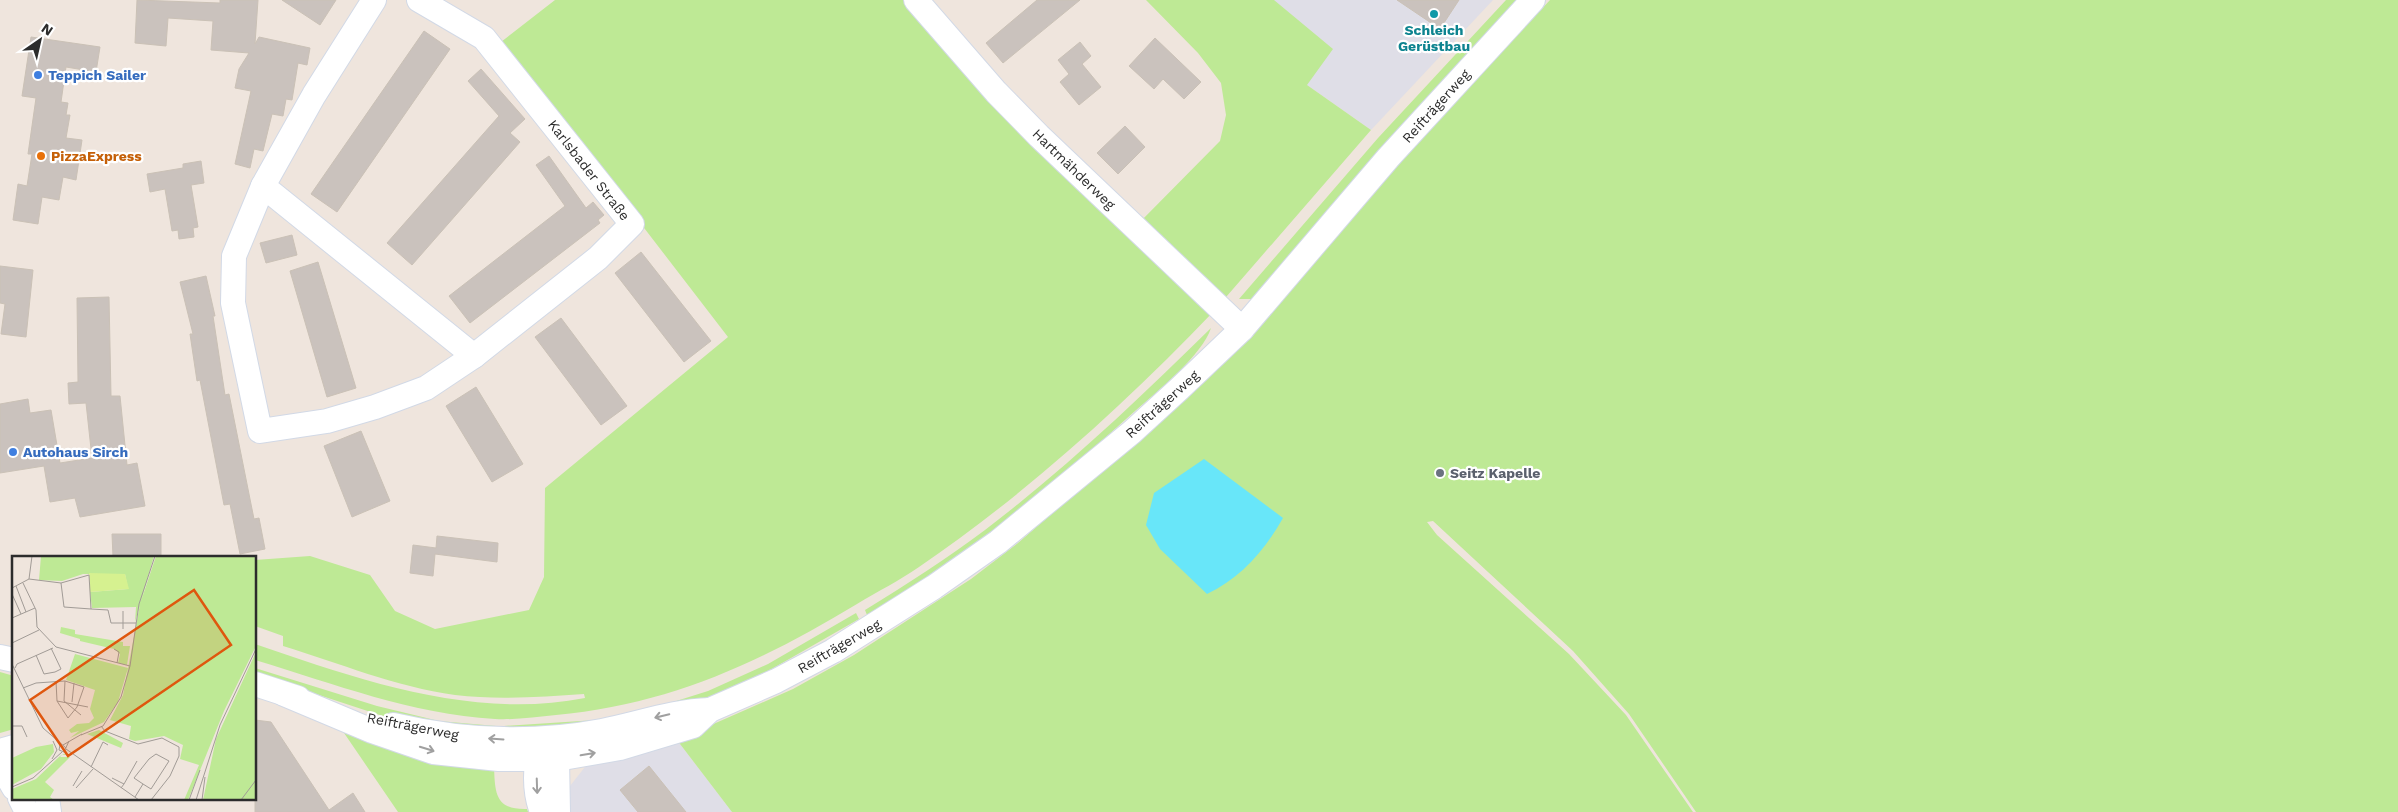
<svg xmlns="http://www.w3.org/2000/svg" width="2398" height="812" font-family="'Work Sans',sans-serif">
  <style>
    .industrial { fill: #dfdee7 }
    .green { fill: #bee995 }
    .water { fill: #68e6f9 }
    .building { fill: #cac2bd; stroke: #cac1b6 }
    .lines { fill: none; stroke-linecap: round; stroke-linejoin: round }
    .minor-casing { stroke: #d2d9e6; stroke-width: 26 }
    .minor { stroke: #fff; stroke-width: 24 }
    .oneway { stroke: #a0a0a0 }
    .culture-dot { fill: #0f9aa8; stroke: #fff; stroke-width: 2 }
    .shop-dot { fill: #3f7fe0; stroke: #fff; stroke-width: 2 }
    .food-dot { fill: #e8710a; stroke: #fff; stroke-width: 2 }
    .worship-dot { fill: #6b7280; stroke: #fff; stroke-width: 2 }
    .labels { text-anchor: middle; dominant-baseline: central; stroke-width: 4.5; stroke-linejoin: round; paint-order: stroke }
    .culture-label { font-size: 14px; font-weight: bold; fill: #0d838f; stroke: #fff }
    .shop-label { font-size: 14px; font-weight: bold; fill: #366cbe; stroke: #fff; text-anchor: start }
    .street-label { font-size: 14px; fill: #2c2c2c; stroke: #fff }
    .food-label { font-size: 14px; font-weight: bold; fill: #c56008; stroke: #fff; text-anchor: start }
    .worship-label { font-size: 14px; font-weight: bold; fill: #5b616d; stroke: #fff; text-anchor: start }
    .inset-road { fill: none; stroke: #a19b96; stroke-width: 1 }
    .view { fill: #df570e; fill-opacity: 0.15; stroke: #df570e; stroke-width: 2.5 }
    .inset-edge { fill: none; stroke: #2c2c2c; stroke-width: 2.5 }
  </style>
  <rect width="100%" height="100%" fill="#efe5dd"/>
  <g class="industrial">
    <polygon points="1274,0 1493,0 1371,130 1307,85"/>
    <polygon points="677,740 732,812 565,812 570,786 585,767"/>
  </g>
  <g class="green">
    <path d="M555,0H908L1214,311C1124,405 1026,494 919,567C899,581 878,591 857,604C761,662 669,705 556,715C536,717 515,720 495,719C411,714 335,684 255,660V644C360,680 473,720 585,698L584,694C541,697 497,700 455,695C396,687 339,663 283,646V636L255,626V560L310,556L370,575L395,611L435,629L529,610L544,577L545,488L728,337L501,42Z"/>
    <polygon points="1146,0 1274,0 1333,49 1307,85 1371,130 1220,304 1139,223 1220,141 1226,115 1221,83 1198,53"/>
    <polygon points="1506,0 1517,0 1385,145 1252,299 1239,299 1378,138"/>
    <polygon points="1550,0 2398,0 2398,812 1696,812 1629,714 1573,651 1433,521 1427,522 1437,535 1569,654 1626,715 1693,812 732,812 677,740 793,689 854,655 971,579 1018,543 1138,439 1254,334 1397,165"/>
    <path d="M1211,328C1203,354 1157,392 1135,411C1087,454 1039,497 987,536C949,565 908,590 867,615L865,610C906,585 946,559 985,530C1065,469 1139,399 1211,328Z"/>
    <polygon points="856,613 859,619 770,670 710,698 654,708 708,691 768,664"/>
    <polygon points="255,668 377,706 439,721 496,726 496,732 395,720 255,674"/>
    <polygon points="0,672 14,676 14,729 0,733"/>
    <polygon points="645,710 600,726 504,732 504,726 596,720"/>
    <path d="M342,730L494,766C495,793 495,810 527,809L528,812H398Z"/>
  </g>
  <path class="water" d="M1204,459L1283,518C1265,550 1241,578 1207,594L1160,549L1146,525L1154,493Z"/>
  <g class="building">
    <polygon points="137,0 220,3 220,0 258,0 255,44 259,37 310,48 307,65 298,63 292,100 286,99 283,116 272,114 263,151 254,149 250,168 235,164 251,91 235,88 239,69 249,53 211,50 213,21 168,18 166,46 135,43"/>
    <polygon points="282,0 336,0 320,25"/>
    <polygon points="1037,0 1080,0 1003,63 986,43"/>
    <polygon points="1397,0 1459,0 1440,29"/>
    <polygon points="424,31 450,49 337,212 311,194"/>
    <polygon points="31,37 100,47 96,72 66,67 61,102 68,103 66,115 70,115 66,138 82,140 76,180 63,177 59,200 42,197 38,224 13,220 18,184 27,186 32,154 28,154 36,98 22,96"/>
    <polygon points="1155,38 1201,82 1184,99 1163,79 1154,89 1129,66"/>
    <polygon points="1080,42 1091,56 1082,64 1101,87 1079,105 1060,82 1069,74 1058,60"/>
    <polygon points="481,69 525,119 510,133 520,142 412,265 387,243 499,116 468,81"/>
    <polygon points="1125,126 1145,147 1118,174 1097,153"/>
    <polygon points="549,156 586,208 593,202 604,215 598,220 600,223 470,323 449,296 565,206 536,165"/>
    <polygon points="201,161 204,183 191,185 198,227 193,228 194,237 179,239 178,230 172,231 165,189 150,192 147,174 183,168 183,164"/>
    <polygon points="292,235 297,255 266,263 260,243"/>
    <polygon points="641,252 711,341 684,362 615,273"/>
    <polygon points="318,262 356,388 327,397 290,271"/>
    <polygon points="0,266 33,270 26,337 1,334 5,304 0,303"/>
    <polygon points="206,276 215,316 213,316 225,395 229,394 254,519 259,518 265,549 240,554 230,504 224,505 200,380 197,381 190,334 193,334 180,282"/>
    <polygon points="109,297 111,396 120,396 127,465 137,463 145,506 80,517 75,498 50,502 44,466 0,473 0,404 28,399 30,413 51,410 60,463 92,458 86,403 69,404 68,383 78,382 77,298"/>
    <polygon points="561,318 627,406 601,425 535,337"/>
    <polygon points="476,387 523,464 492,482 446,406"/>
    <polygon points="361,431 390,501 352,517 324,446"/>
    <polygon points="112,534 161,534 161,557 113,557"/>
    <polygon points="437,536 498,543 497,562 435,554 433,576 410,573 413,545 436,548"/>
    <polygon points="255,720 271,722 329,810 353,793 365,812 255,812"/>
    <polygon points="649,766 686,812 638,812 620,790"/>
  </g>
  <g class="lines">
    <g class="minor-casing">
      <g id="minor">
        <polyline points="374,0 314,95 263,186 474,356"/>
        <polyline points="916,0 996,92 1039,136 1242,329"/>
        <polyline points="263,186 234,256 233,303 260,431 327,421 375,407 426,388 474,356 598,258 632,224 484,38 419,0"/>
        <polyline points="0,657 14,660"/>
        <polyline points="255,684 298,698"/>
        <polyline points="284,694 372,731 433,752 499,759 557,759 620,748 693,726 710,710 776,681 833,651 934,587 998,542 1132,432 1179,389 1242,329 1388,158 1533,0"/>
        <path d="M393,725C461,741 533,744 602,731C638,724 673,711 710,710"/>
        <polyline points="550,747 557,759 558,812"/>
        <polyline points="0,751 14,747"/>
        <polyline points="0,764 14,788"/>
        <polyline points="20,798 27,812"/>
        <polyline points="47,798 49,812"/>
        <path d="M542,812C534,791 534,765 542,745"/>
      </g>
    </g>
    <use href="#minor" class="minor"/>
  </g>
  <defs><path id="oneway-shaft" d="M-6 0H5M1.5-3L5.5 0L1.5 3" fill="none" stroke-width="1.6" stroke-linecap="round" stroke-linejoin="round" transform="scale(1.25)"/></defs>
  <g class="oneway">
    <use href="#oneway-shaft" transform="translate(662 716) rotate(167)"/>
    <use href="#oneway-shaft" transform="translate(496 739) rotate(-176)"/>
    <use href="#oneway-shaft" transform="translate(427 749) rotate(17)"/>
    <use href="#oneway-shaft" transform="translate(588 754) rotate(-10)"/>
    <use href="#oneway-shaft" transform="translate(537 786) rotate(88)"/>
  </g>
  <circle class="culture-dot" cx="1434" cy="14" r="5"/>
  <g class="shop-dot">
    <circle cx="38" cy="75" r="5"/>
    <circle cx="13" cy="452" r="5"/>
  </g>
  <circle class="food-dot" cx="41" cy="156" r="5"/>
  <circle class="worship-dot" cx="1440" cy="473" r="5"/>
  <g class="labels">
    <g class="culture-label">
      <text x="1434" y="30">Schleich<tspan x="1434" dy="16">Gerüstbau</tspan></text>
    </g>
    <g class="shop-label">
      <text x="48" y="75">Teppich Sailer</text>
      <text x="23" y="452">Autohaus Sirch</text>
    </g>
    <g class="street-label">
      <text transform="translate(1436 106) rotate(-48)">Reifträgerweg</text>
      <text transform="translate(1074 169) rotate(44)">Hartmähderweg</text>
      <text transform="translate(589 170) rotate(52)">Karlsbader Straße</text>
      <text transform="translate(1162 404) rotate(-42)">Reifträgerweg</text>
      <text transform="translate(839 646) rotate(-30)">Reifträgerweg</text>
      <text transform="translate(413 726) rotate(11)">Reifträgerweg</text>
    </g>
    <g class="food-label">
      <text x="51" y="156">PizzaExpress</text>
    </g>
    <g class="worship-label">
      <text x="1450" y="473">Seitz Kapelle</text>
    </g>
  </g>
  <g transform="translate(12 556)">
    <rect width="244" height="244" fill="#efe5dd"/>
    <path d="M29,0H142L123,66L124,51L80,52L78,36L116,33L113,18H71L50,25L27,24ZM144,0H244V90L212,155L176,244H172L187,209L168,203L171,189L152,180L123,185L117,183L119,170L98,164L111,139L128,48ZM49,71L63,74V78L111,86V90H118L115,109L106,107L108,98L102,93L68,85V83L48,77ZM244,96V244H191L204,183ZM63,98L116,112L106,146L92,166L58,182L67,175L59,177L57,174L65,168L77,167L82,162L78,153L83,134L54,124ZM87,174L111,187L109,192L75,178ZM41,188L42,196L29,213L0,229V202L24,191ZM52,198L57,199H50L48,201H58L33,226L42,234L38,241L42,244H0V233L24,223L48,200Z" fill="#bee995"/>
    <path d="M77,17L113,18L117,33L78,36Z" fill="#d6f190"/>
    <path class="inset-road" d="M17,23L49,27L52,51L79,53L77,19L49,27M11,27L24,54L25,71L44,91L118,110M4,30L14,56M0,32L17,23L20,0M0,38L9,58M79,53L96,54L99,67H124M0,62L23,52M111,73V55M0,87L27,74M102,93L107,96L105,107M24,99L32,118L43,116L49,113L39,92M0,108L31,172L54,192M3,112L5,108L41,92M44,125L45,145L76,151M53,125L52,145L69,159M11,132L24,127L53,125L72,131L65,151L56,162L45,145M60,146L62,127M0,170H10L15,181M89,170L93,175L126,188L150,182L167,191V200L158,220L139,244M69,179L91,170L109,141L118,110L127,48L143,0M48,189L47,194L52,196L57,185M51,189L70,178M54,193L127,244M40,203L45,194L41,185M79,211L91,186L96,189M100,222L112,228L109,232M112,228L125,205M61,230L70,215M0,231L21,222L50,196M64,232L81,213M123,241L131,228L139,233L157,205L144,198L137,203L122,222L131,228M177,244L188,214M184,244L208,169L244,93M190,244L193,221M229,244L244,224"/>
    <path class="view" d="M182,34L219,89L56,200L18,144Z"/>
    <rect width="244" height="244" class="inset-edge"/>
  </g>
  <g transform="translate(40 40) rotate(34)" stroke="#ffffff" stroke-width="4" paint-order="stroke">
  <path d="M0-4L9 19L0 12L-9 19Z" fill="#2c2c2c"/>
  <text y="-8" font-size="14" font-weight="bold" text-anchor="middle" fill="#2c2c2c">N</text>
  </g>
</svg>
